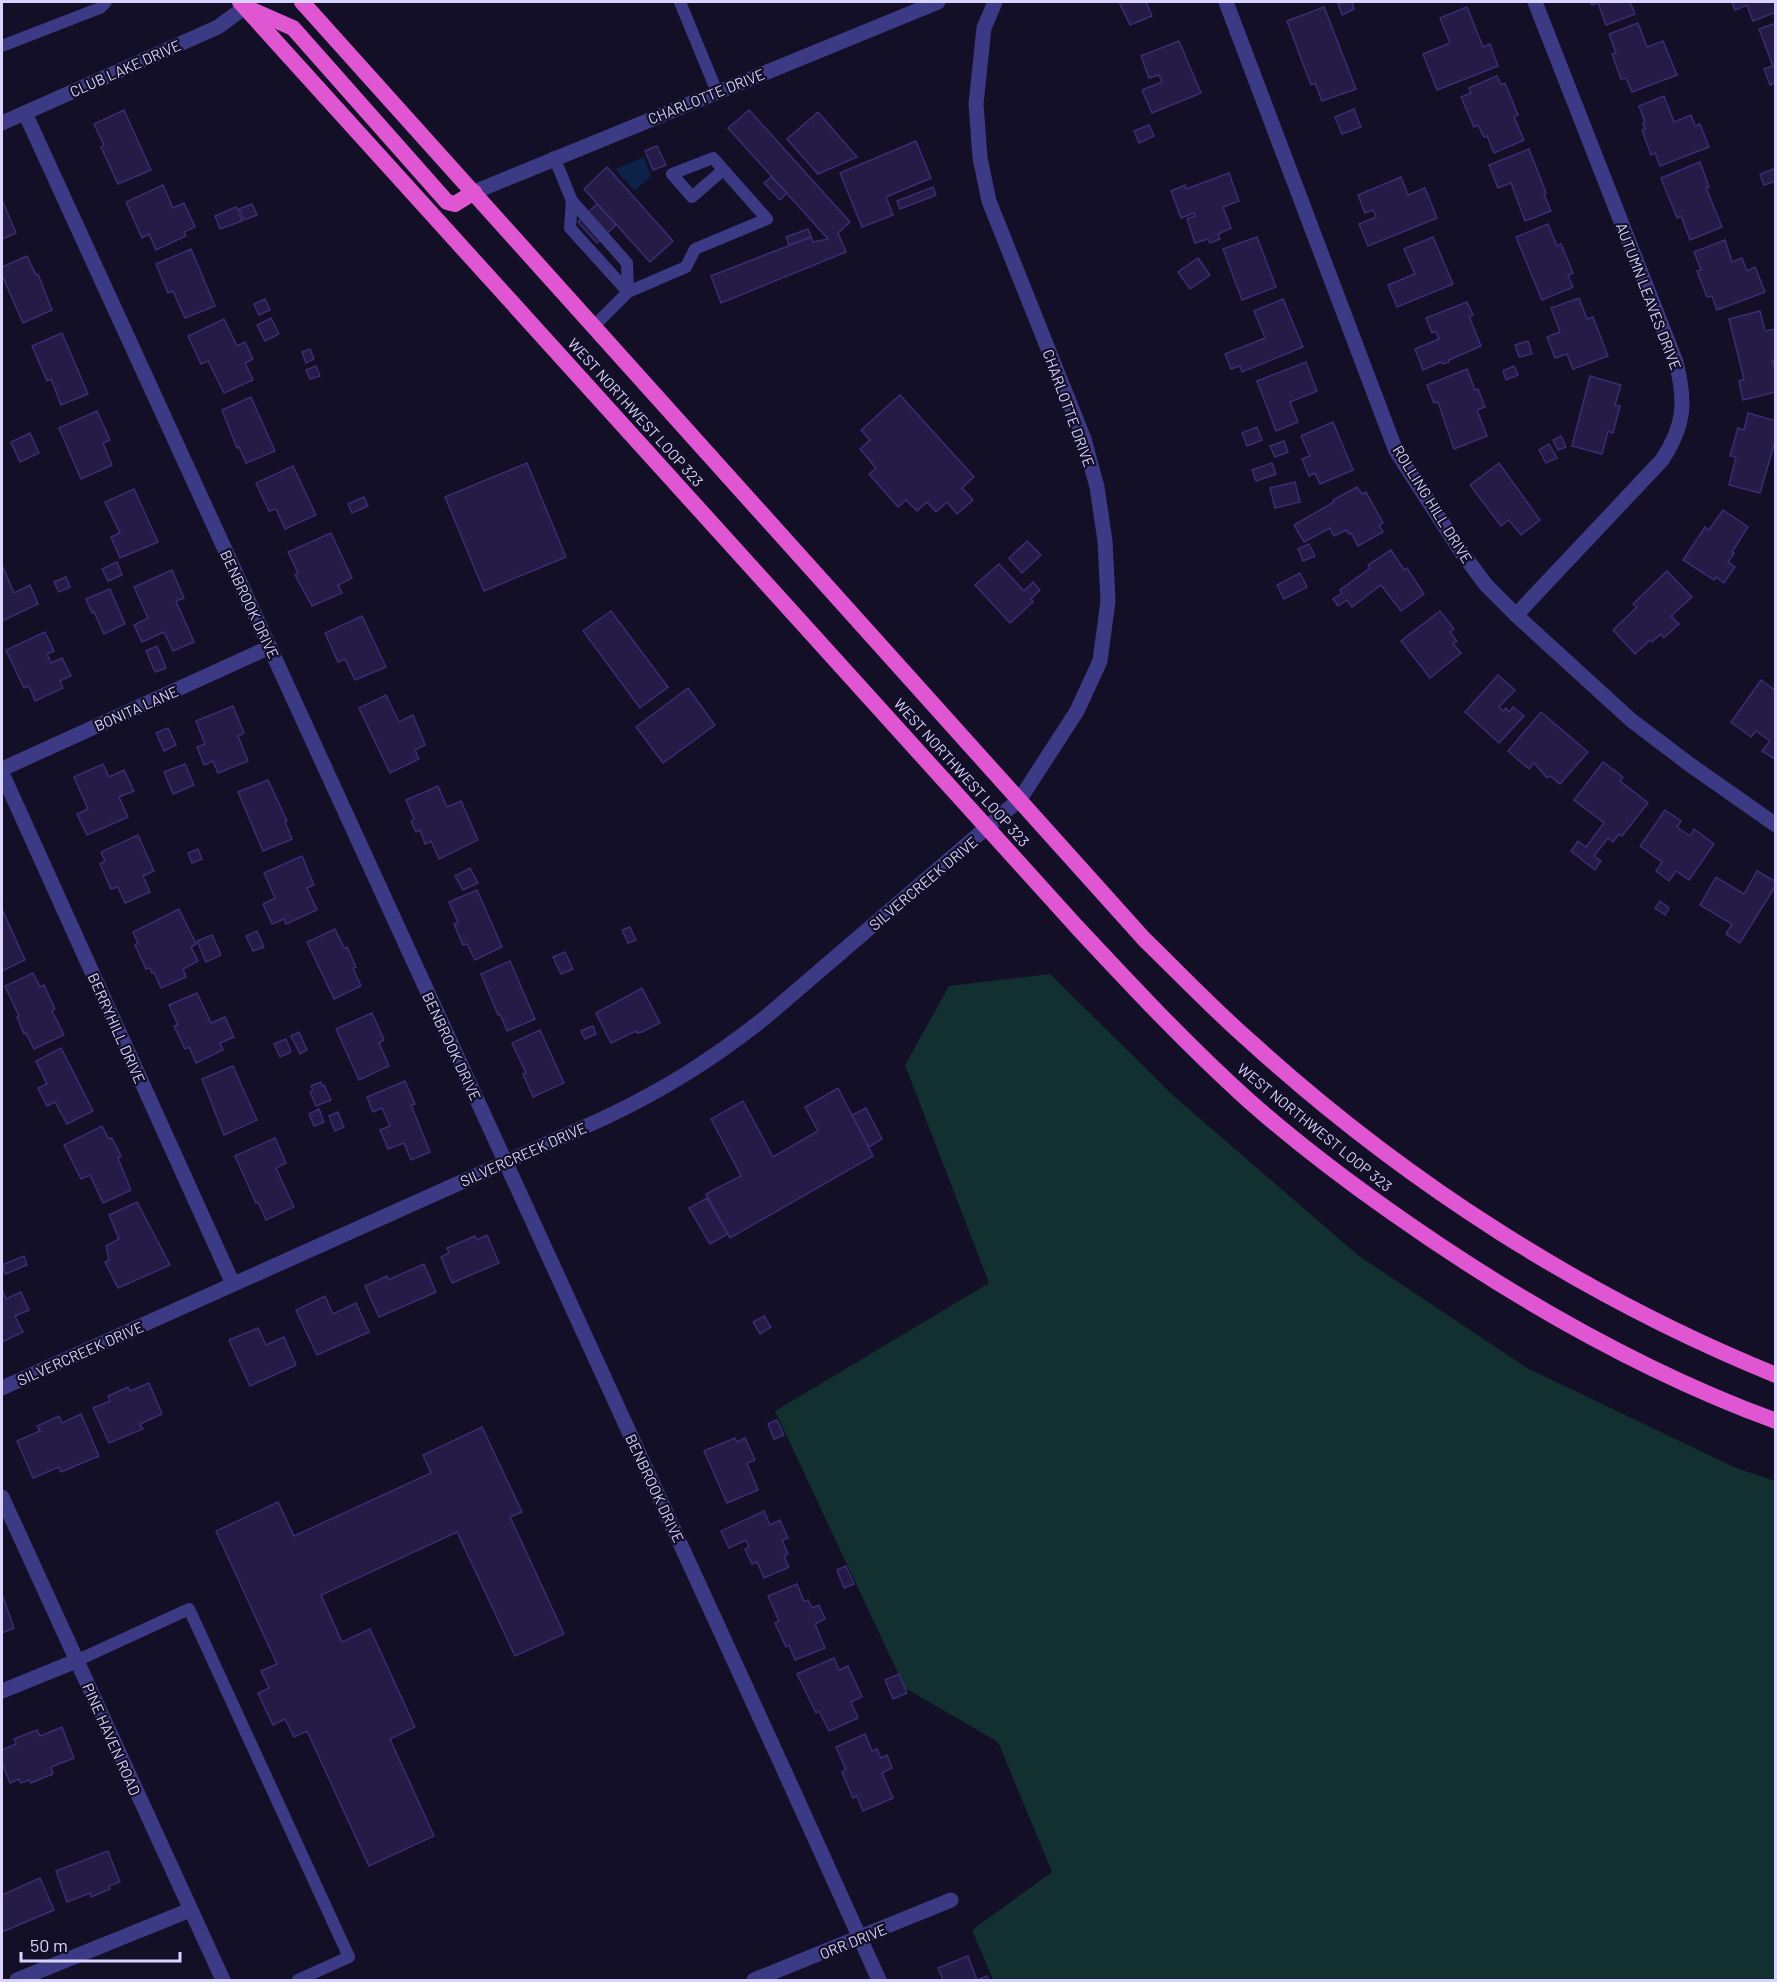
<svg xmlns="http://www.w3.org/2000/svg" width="1777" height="1982" font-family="Barlow,sans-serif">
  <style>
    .green { fill: #12302f }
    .water { fill: #0c2248 }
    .building { fill: #241b47; stroke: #3b2d73; stroke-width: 1.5 }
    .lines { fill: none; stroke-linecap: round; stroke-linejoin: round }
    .service { stroke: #3d3a85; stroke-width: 12 }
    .minor { stroke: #3d3a85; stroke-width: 15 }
    .tertiary { stroke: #3d3a85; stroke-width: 15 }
    .trunk { stroke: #e055d1; stroke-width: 16 }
    .labels { text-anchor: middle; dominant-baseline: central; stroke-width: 4.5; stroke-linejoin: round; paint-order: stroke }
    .street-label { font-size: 15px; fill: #d9d4ff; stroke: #130f26 }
  </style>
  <rect width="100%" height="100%" fill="#130f26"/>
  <polygon class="green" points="1050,974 1176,1098 1359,1256 1527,1368 1736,1468 1775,1481 1775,1980 993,1980 972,1930 1052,1872 998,1742 905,1688 775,1411 989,1283 905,1065 949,986"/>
  <polygon class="water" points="644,157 651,176 635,191 615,169"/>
  <g class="building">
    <polygon points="1119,2 1146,2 1152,16 1130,25"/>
    <polygon points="1345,2 1352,2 1354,9 1342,15 1338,4"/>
    <polygon points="1590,2 1630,2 1635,14 1606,25 1598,3 1592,5"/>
    <polygon points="1732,2 1776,2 1776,12 1753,21 1747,5 1735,10"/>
    <polygon points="1324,7 1356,89 1322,101 1315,83 1311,85 1287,21"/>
    <polygon points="1467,7 1483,47 1490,44 1498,66 1437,90 1423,54 1450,43 1440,18"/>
    <polygon points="1638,23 1647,47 1663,41 1677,75 1632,92 1626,78 1621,79 1612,54 1616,53 1609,34"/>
    <polygon points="1776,23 1776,82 1770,85 1764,69 1773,66 1759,29"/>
    <polygon points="1179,41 1201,93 1152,113 1142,90 1162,82 1159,75 1149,78 1141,56"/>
    <polygon points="1497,76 1501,85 1505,83 1518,115 1514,117 1524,140 1494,153 1487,136 1484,137 1478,125 1474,127 1461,97 1471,93 1469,88"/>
    <polygon points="1664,96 1674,122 1691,115 1695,126 1700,124 1709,147 1660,166 1655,153 1651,155 1642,130 1645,129 1643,123 1645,122 1639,106"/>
    <polygon points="1354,109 1361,127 1342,134 1335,117"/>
    <polygon points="124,110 151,170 118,184 101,147 104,145 94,124"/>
    <polygon points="749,110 850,222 838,233 846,252 721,303 711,276 811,237 813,242 828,239 728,128"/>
    <polygon points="818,112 857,157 818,174 787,139"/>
    <polygon points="1149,125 1154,136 1139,143 1134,131"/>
    <polygon points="916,141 931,178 886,197 893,215 862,227 840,173"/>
    <polygon points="657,146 666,165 653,170 645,151"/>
    <polygon points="1529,149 1546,193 1544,194 1551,211 1525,221 1511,183 1498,188 1489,165"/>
    <polygon points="1700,162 1709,187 1706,188 1722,227 1690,240 1681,216 1677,218 1661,178"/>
    <polygon points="607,167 673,241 650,262 584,189"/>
    <polygon points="1776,168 1776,181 1764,185 1760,174"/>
    <polygon points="1229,173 1239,201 1223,207 1231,228 1218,234 1220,239 1210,243 1208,239 1195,243 1187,219 1195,216 1194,213 1181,218 1171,191 1185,185 1186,189"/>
    <polygon points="771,177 787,193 780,200 764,183"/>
    <polygon points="1401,177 1408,195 1425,188 1437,218 1368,246 1359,224 1376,217 1373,210 1365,213 1358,195"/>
    <polygon points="163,185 173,208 184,203 195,227 184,232 186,236 156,250 149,234 142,238 126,202"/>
    <polygon points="933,187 936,195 900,209 897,201"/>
    <polygon points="2,200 16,233 2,239"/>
    <polygon points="252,204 257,215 244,220 239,209"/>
    <polygon points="597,204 616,225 597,243 578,222"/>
    <polygon points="236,207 242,221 220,229 215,216"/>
    <polygon points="1548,224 1557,246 1561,244 1573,273 1568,275 1573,287 1542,300 1516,237"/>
    <polygon points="808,229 811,237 789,245 786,237"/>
    <polygon points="1257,237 1276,287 1242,300 1223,249"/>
    <polygon points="1433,237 1453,284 1397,307 1388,285 1415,274 1404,249"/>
    <polygon points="1725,240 1732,262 1742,258 1747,271 1755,267 1765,292 1717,310 1712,296 1707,297 1697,271 1701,270 1694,252"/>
    <polygon points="191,249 215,306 185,318 173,291 168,293 156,264"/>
    <polygon points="27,256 36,275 38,274 52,310 23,323 2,275 2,267"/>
    <polygon points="1198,258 1210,275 1190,289 1178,272"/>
    <polygon points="1579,298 1587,319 1593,317 1608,356 1573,369 1567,354 1555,358 1547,337 1560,332 1551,308"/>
    <polygon points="265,299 270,310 259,315 254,304"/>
    <polygon points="1283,299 1303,347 1242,372 1240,366 1231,369 1225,354 1265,338 1254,311"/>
    <polygon points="1467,302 1473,315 1469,316 1481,346 1449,360 1449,362 1443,364 1441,362 1423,370 1415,349 1439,339 1436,331 1432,333 1426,318"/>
    <polygon points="1760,311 1765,331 1776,329 1776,360 1772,361 1776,372 1776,392 1743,400 1739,381 1744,379 1729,319"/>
    <polygon points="271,318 279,334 265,341 257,325"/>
    <polygon points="224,319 237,346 245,342 253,359 245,363 253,380 224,393 208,361 201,364 188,336"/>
    <polygon points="62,333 88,394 61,405 51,379 47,381 32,346"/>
    <polygon points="1528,341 1532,354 1519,357 1515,345"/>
    <polygon points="310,349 314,359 306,363 302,352"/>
    <polygon points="1306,362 1317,391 1290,402 1298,422 1276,431 1257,381"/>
    <polygon points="316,366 320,376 310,379 306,370"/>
    <polygon points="1514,366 1518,375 1506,380 1503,371"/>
    <polygon points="1467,369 1475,390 1478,389 1485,407 1477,410 1487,436 1454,449 1438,402 1434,403 1427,385"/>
    <polygon points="1590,376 1621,385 1615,405 1620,406 1613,433 1608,431 1602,454 1572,446"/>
    <polygon points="900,395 974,477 962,488 973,500 957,514 947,502 936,512 927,502 917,511 906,500 898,507 869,474 876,468 860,449 870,440 861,430"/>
    <polygon points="251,397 275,451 246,463 239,447 237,448 222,410"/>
    <polygon points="97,411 110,440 103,443 112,465 81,479 59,428"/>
    <polygon points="1748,413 1776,421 1776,438 1760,493 1729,485 1736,457 1730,456 1738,428 1744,430"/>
    <polygon points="1333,422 1353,470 1320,484 1315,473 1309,476 1302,459 1310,456 1301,436"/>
    <polygon points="1257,427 1262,440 1247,446 1242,433"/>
    <polygon points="30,433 39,453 20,462 11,442"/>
    <polygon points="1561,436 1566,447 1558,450 1553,440"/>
    <polygon points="1284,441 1288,452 1275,457 1270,446"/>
    <polygon points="1549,444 1557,458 1546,463 1539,450"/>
    <polygon points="527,463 566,557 484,591 445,497"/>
    <polygon points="1272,463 1276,474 1256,481 1252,470"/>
    <polygon points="1499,463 1540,520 1521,535 1509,520 1501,526 1470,485"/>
    <polygon points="293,466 316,515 285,529 276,509 269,511 256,483"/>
    <polygon points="1295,482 1300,502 1275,508 1270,488"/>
    <polygon points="1357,487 1362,494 1366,492 1383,523 1379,525 1383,532 1358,546 1351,533 1349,534 1346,530 1334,536 1330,528 1304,542 1294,525 1334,502 1333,500"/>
    <polygon points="134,489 158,542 120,558 111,537 120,533 105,502"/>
    <polygon points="364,497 368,506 352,513 348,504"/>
    <polygon points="1723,510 1748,527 1732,552 1734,553 1728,562 1735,567 1724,583 1716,577 1714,580 1683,560 1705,527 1709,530"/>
    <polygon points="331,533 352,578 338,585 342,593 312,606 295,575 298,573 288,552"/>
    <polygon points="1027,541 1041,555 1022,573 1009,558"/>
    <polygon points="1309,544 1315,556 1303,561 1298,549"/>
    <polygon points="1391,550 1404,570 1407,568 1424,594 1401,611 1381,585 1352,607 1347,600 1338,606 1333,599 1342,593 1340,590 1370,568 1368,565"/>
    <polygon points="117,562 122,575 108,581 102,569"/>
    <polygon points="999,564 1024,591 1033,582 1040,590 1031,599 1033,602 1010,623 975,585"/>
    <polygon points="2,565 14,593 30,585 38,604 2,621"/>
    <polygon points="172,570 184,598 176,601 194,642 173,651 164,632 142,642 134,625 148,618 134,587"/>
    <polygon points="1667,571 1692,597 1671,616 1679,624 1664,638 1661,634 1652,642 1650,640 1635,654 1613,630 1637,607 1633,604"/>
    <polygon points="1300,573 1307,587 1284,599 1277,585"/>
    <polygon points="66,577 70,587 59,592 54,582"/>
    <polygon points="110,589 125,624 104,634 94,612 92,613 86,599"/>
    <polygon points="611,611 668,687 640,708 583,631"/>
    <polygon points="1440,611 1454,629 1450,632 1457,641 1453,644 1461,653 1430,678 1401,641"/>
    <polygon points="362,616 386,667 355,680 345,659 338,662 325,633"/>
    <polygon points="45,632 54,651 47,654 51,663 62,658 71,676 60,681 63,688 35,701 29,686 24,688 6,650"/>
    <polygon points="157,646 166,668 155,672 146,651"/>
    <polygon points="1498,675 1515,690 1499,707 1503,711 1506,708 1509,712 1513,707 1524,716 1499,743 1465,712"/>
    <polygon points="1761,680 1776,691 1776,760 1762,751 1770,741 1756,731 1751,737 1731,722"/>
    <polygon points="688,688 715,725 663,763 636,727"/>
    <polygon points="386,695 399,722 413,715 425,745 415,750 419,759 390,773 359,708"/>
    <polygon points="233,706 244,733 238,736 248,761 218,773 213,761 204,765 197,747 205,744 196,721"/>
    <polygon points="1541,712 1588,752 1560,784 1550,776 1547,778 1534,763 1529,769 1508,751"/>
    <polygon points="168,728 176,745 164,751 156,733"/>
    <polygon points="1603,762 1623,777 1620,781 1648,803 1622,836 1619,834 1613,842 1608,838 1594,856 1601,861 1595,870 1571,851 1578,841 1586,847 1604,823 1574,800"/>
    <polygon points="103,764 109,777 124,770 134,791 119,797 128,817 87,835 77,814 88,809 74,777"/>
    <polygon points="185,764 194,785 173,794 164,772"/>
    <polygon points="268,780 287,821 285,822 292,839 263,851 238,792"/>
    <polygon points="438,786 447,807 461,801 478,840 439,859 431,841 425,844 420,830 416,832 411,821 414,819 406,800"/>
    <polygon points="1665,810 1681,821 1677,827 1690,836 1694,829 1714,844 1689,880 1676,871 1669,881 1656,871 1662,862 1640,846"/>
    <polygon points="138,835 154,871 143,876 150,892 125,903 118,887 111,889 100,864 105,861 101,852"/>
    <polygon points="198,849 202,859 192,863 188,853"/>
    <polygon points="302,856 314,885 307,888 317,910 286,924 284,919 272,924 263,904 275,898 264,873"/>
    <polygon points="470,868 478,883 463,890 455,876"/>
    <polygon points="1757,871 1776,882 1776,885 1740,943 1726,934 1732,924 1700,905 1716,877 1744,894"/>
    <polygon points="477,890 502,947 475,960 467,944 463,945 454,924 458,923 449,902"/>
    <polygon points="1660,901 1669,908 1665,915 1655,908"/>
    <polygon points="2,909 25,960 2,971"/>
    <polygon points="179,909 196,944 191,947 198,961 183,969 186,977 161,988 154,972 152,973 150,968 146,969 135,945 138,943 133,932"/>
    <polygon points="630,927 636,940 628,943 622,930"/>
    <polygon points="335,929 344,948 347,947 356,967 353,968 361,986 334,999 307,942"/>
    <polygon points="257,931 264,947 253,951 246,936"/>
    <polygon points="212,935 221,955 206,962 197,941"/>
    <polygon points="565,952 573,969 561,974 553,957"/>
    <polygon points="510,961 535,1019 507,1031 500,1014 498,1015 481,974"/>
    <polygon points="33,973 40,987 44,985 55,1009 52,1011 64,1035 34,1049 26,1033 24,1034 17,1017 19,1016 5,986"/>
    <polygon points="642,988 660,1023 642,1032 637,1033 636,1031 611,1043 596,1013"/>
    <polygon points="197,993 211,1023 225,1017 234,1037 220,1043 223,1050 196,1063 189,1047 185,1049 174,1026 178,1025 169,1005"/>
    <polygon points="372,1013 384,1040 379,1043 389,1066 359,1080 336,1029"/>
    <polygon points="593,1026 596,1034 585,1039 581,1031"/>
    <polygon points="540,1030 564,1083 533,1097 523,1074 526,1073 512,1043"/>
    <polygon points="299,1032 307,1050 300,1054 291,1036"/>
    <polygon points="286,1039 291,1052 280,1057 274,1044"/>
    <polygon points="61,1048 93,1111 67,1124 55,1102 47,1106 38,1088 47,1084 36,1061"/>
    <polygon points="233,1066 257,1120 224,1135 202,1079"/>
    <polygon points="405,1081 415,1104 411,1105 430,1152 411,1160 404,1143 388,1149 380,1130 390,1126 382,1108 373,1112 367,1097"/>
    <polygon points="321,1082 322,1086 324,1085 331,1100 316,1106 310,1092 313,1090 311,1086"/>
    <polygon points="838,1088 873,1156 730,1238 706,1194 741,1176 711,1119 743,1101 773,1157 818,1131 805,1107"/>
    <polygon points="866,1108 882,1139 869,1147 852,1115"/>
    <polygon points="319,1109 324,1122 314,1126 309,1114"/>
    <polygon points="338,1112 344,1127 335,1131 329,1116"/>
    <polygon points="102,1126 109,1139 112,1138 121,1156 118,1158 131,1190 103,1203 90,1175 81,1179 64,1145"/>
    <polygon points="275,1138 286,1163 276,1168 294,1207 266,1220 258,1202 256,1203 235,1156"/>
    <polygon points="707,1198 728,1234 710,1244 689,1208"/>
    <polygon points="137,1202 170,1265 118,1288 105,1262 109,1260 106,1246 119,1239 109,1215"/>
    <polygon points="487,1235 499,1263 452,1283 441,1257 449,1253 447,1248 475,1236 477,1240"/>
    <polygon points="24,1256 27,1265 5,1274 2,1265"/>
    <polygon points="424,1264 436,1292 379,1317 365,1286 387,1276 388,1280"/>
    <polygon points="2,1289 6,1299 21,1292 29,1310 15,1316 23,1332 2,1342"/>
    <polygon points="325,1296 333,1314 356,1303 369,1332 317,1355 296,1310"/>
    <polygon points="764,1316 771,1327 760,1334 753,1322"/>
    <polygon points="258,1328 266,1345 284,1337 296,1365 250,1386 229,1340"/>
    <polygon points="149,1383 162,1414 140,1424 143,1429 109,1443 93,1408 110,1401 108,1396 128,1387 130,1391"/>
    <polygon points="81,1414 99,1456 61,1472 59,1467 33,1478 17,1441 40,1431 37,1426 59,1416 62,1423"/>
    <polygon points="777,1420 784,1435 774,1439 768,1424"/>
    <polygon points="482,1427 522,1512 510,1517 564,1634 515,1656 457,1532 321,1595 342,1642 370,1629 415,1727 390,1739 434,1836 369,1866 307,1731 294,1737 285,1719 273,1725 258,1693 269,1688 261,1671 277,1664 216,1531 278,1502 294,1536 431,1473 423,1455"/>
    <polygon points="735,1438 737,1442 745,1438 755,1460 747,1463 758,1490 727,1503 704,1451"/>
    <polygon points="764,1511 770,1525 780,1520 788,1538 782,1540 788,1554 784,1556 789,1567 764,1578 757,1562 752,1564 745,1549 749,1547 746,1540 729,1548 721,1531"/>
    <polygon points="846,1566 854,1584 844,1588 837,1570"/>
    <polygon points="797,1584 804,1601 808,1600 812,1608 819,1605 825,1619 815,1624 825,1648 795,1660 789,1645 786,1647 775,1623 779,1621 768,1596"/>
    <polygon points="2,1594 14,1628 2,1633"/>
    <polygon points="834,1658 839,1670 848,1666 862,1697 851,1702 858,1718 829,1731 819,1711 816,1713 797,1674"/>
    <polygon points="899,1674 907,1693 893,1699 885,1680"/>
    <polygon points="62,1727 74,1758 51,1767 53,1774 31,1783 29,1780 21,1783 19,1779 10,1783 2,1763 2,1750 16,1744 14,1739 37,1730 40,1736"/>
    <polygon points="865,1734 872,1751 877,1749 881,1758 887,1755 892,1768 882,1773 893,1798 863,1811 857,1796 853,1798 842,1772 846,1770 836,1747"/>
    <polygon points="108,1851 120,1882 109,1886 110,1889 91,1897 90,1893 67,1902 56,1871"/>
    <polygon points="40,1878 54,1910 2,1932 2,1895"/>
    <polygon points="968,1956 977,1980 987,1976 989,1980 943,1980 938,1968"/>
  </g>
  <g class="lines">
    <g class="service">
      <polyline points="680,2 717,92"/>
      <polyline points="2,46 100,8 106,2"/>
      <polyline points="554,157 572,201 627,263 628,292"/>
      <polyline points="572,201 570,228 628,292"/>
      <polyline points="594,326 628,292 686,267 695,249 767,219 713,158 672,174 692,197 723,170"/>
      <polyline points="76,1661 189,1609 349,1957 298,1980"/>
    </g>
    <g class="minor">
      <polyline points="1226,2 1396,451 1460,550 1486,585 1516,615 1631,720 1689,764 1776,825"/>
      <polyline points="25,113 783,1768 879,1980"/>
      <polyline points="2,123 218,27 245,7"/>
      <polyline points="474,192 938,2"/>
      <path d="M1516,615L1662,460C1685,425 1686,402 1676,362L1535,2"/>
      <polyline points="2,769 270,647"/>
      <polyline points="2,773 233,1284"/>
      <polyline points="2,1497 223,1980"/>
      <polyline points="2,1691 76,1661"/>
      <polyline points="17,1980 190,1910"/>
      <polyline points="754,1980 951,1900"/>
    </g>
    <path class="tertiary" d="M2,1388L602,1119C664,1090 713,1059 767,1016L1020,799L1077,711L1100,661L1108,601L1105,541L1097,487L1084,439L989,201L980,158L976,104L984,28L995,2"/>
    <g class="trunk">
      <path d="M240,2L1076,926C1132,986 1187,1045 1248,1100C1292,1139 1339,1175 1387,1209C1507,1294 1637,1370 1776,1421"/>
      <path d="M302,2L1144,939C1180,974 1214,1010 1252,1043C1405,1182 1584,1297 1776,1375"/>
      <polyline points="252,10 293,28 447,202 455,204 474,192"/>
    </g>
  </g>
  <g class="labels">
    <g class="street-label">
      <text transform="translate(125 68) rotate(-24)">CLUB LAKE DRIVE</text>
      <text transform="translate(706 96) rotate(-22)">CHARLOTTE DRIVE</text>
      <text transform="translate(1649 296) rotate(69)">AUTUMN LEAVES DRIVE</text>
      <text transform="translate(1069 408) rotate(70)">CHARLOTTE DRIVE</text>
      <text transform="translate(636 412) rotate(48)">WEST NORTHWEST LOOP 323</text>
      <text transform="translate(1433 504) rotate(58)">ROLLING HILL DRIVE</text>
      <text transform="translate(250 604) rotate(65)">BENBROOK DRIVE</text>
      <text transform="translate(136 708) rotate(-24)">BONITA LANE</text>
      <text transform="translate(962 772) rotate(48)">WEST NORTHWEST LOOP 323</text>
      <text transform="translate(923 883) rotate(-40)">SILVERCREEK DRIVE</text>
      <text transform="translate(117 1028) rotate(66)">BERRYHILL DRIVE</text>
      <text transform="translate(452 1046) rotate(65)">BENBROOK DRIVE</text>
      <text transform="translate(1315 1127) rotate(39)">WEST NORTHWEST LOOP 323</text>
      <text transform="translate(523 1154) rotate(-24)">SILVERCREEK DRIVE</text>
      <text transform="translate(80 1353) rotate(-24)">SILVERCREEK DRIVE</text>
      <text transform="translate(655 1488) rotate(65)">BENBROOK DRIVE</text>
      <text transform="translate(112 1739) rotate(66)">PINE HAVEN ROAD</text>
      <text transform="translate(853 1941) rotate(-22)">ORR DRIVE</text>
    </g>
  </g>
  <rect width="1777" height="1982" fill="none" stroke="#d9d4ff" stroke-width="6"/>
  <path d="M21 1952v9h159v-9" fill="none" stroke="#d9d4ff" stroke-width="3"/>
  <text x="30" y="1952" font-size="18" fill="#d9d4ff" stroke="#130f26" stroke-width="4.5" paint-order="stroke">50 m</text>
</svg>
